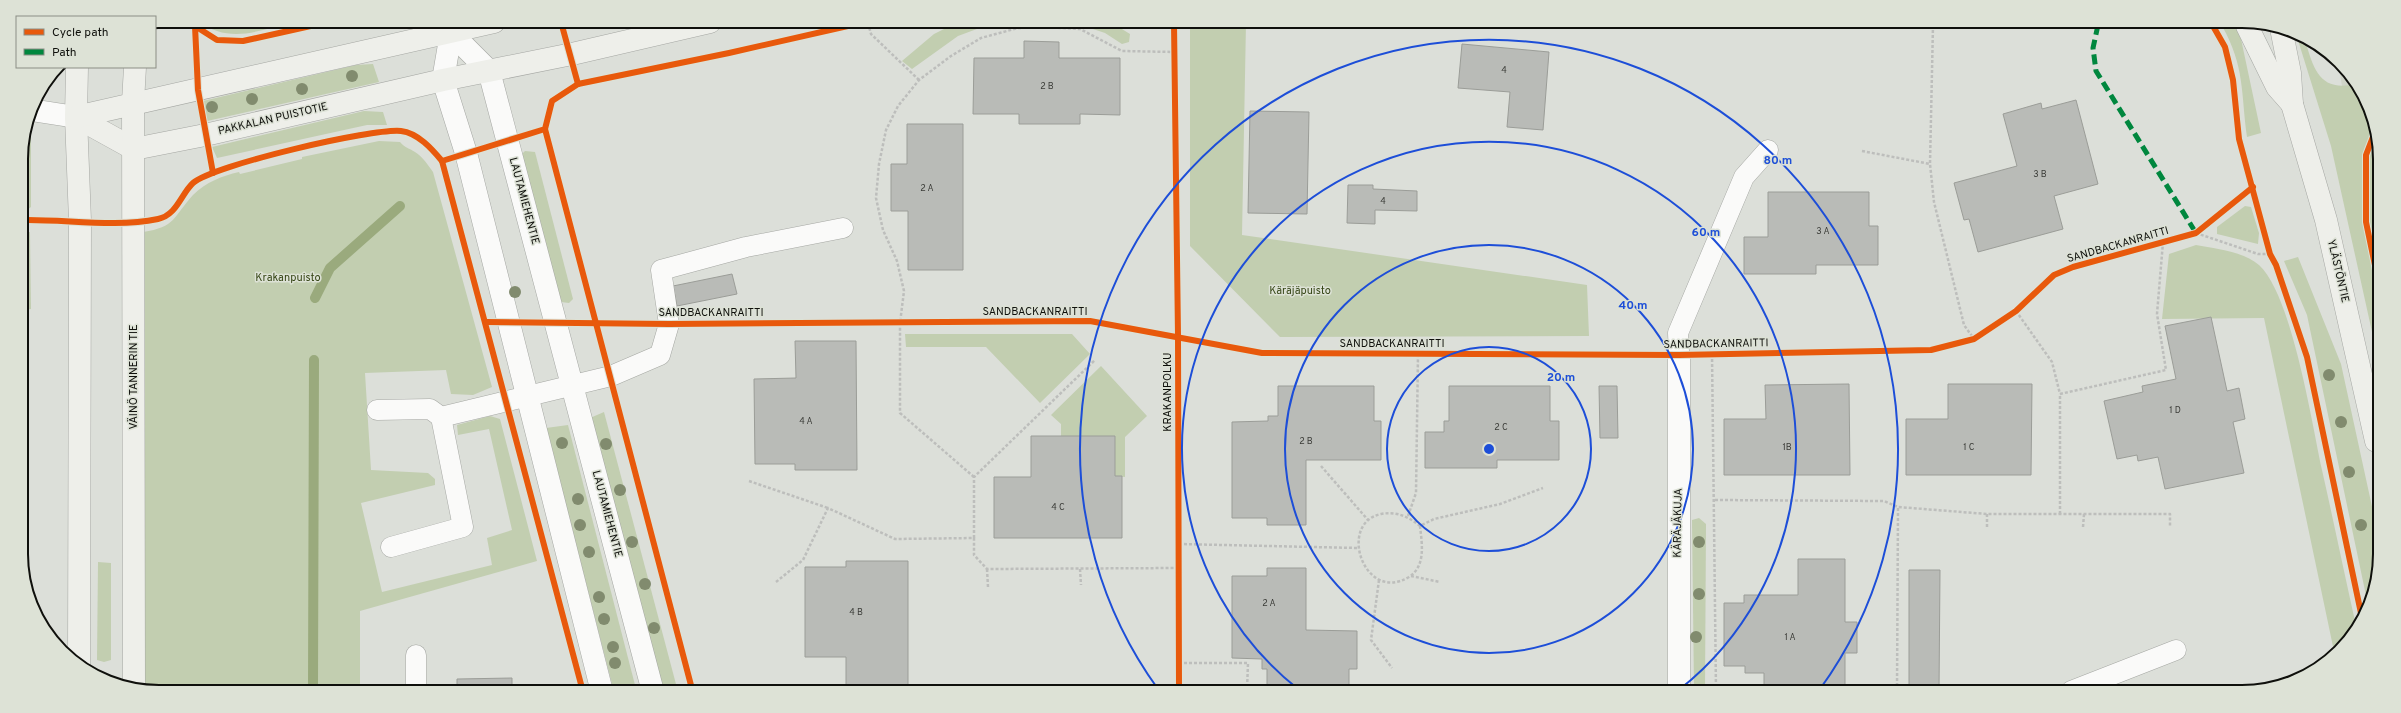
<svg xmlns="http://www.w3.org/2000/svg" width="2401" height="713" font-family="Overpass,sans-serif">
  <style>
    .built { fill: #cfd4c7 }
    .green { fill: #c2ceb0 }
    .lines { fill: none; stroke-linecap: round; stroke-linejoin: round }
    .stream { stroke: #9aaa7d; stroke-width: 10 }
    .building { fill: #b9bbb7; stroke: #9b9d98 }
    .lane-casing { stroke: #a5a7a3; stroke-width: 21 }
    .street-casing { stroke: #a5a7a3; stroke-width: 23 }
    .secondary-casing { stroke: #a5a7a3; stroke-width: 23 }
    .path { stroke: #bdbebc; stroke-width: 2.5; stroke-dasharray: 3 2; stroke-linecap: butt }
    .lane { stroke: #fafaf9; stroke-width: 20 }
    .street { stroke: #fafaf9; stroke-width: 22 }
    .secondary { stroke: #eeefea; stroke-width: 22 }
    .quiet { stroke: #00873e; stroke-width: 5; stroke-dasharray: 10 5; stroke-linecap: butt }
    .cycleway-casing { stroke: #dde2d6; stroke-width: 8 }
    .cycleway { stroke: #e8590c; stroke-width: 6 }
    .tree { fill: #818b6e }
    .ring { fill: none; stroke: #1d4ed8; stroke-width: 2 }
    .labels { text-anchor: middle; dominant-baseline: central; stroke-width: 3; stroke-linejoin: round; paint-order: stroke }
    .number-label { font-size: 9px; fill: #3a3b37 }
    .street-label { font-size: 11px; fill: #0f100c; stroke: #dde2d6 }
    .park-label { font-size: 11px; fill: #364616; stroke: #dde2d6 }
    .rim { fill: none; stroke: #0f100c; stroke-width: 2 }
    .centre { fill: #1d4ed8; stroke: #dde2d6; stroke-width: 2 }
    .ring-label { font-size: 12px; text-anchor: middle; font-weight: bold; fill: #1d4ed8; stroke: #dde2d6; stroke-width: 3; stroke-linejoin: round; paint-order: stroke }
  </style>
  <rect width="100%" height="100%" fill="#dcdfd9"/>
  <polygon class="built" points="2338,61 2366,98 2372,117 2347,118"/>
  <g class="green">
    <path d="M198,21H296C261,30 230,45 198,21Z"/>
    <polygon points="956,23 993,23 958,36 912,69 902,61 934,34"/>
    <polygon points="1075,23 1112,23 1130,34 1129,42 1122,44 1105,33"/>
    <polygon points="1190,23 1246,23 1242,235 1587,285 1589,336 1280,337 1190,246"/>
    <path d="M2222,26H2235L2241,39L2261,133L2247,137C2241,94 2245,66 2222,26Z"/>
    <path d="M2297,37L2306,43C2314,71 2321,92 2356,84L2366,98L2375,125L2372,159L2377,211L2376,350L2331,146Z"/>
    <polygon points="373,64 379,82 207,121 203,101 356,65"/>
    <polygon points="364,111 383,112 387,125 367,125 217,158 212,147"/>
    <polygon points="26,129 31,129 31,207 27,210 22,210 21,151"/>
    <path d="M379,141L400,142C405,148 409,148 415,152C423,157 428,165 433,172L492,387L473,395L451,394L446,370L365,373L371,470L428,473L435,479V485L361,503L382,592L492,565L487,538L512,530L489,429L458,435L457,425L490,416L500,419L537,561L360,611V688L142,687L143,232C176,227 173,217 193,195C206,182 222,176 239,172L240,174L302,159V157Z"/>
    <polygon points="525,151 535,152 573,299 569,303 561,302 521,155"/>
    <polygon points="2245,206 2251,207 2259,233 2258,244 2217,234 2217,227"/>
    <polygon points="22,232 30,232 31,309 23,310"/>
    <path d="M2196,245C2216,249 2242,251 2259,265C2292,295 2312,424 2322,470C2334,523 2345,577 2357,630L2335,656L2264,318L2162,319L2169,254Z"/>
    <polygon points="2298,257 2341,364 2376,525 2375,589 2368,605 2307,315 2284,261"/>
    <polygon points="905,334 1072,334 1090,354 1040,403 986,347 906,347"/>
    <polygon points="1101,366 1147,416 1125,437 1125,477 1115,476 1115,436 1061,436 1061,424 1051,415"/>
    <polygon points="604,412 677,688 663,688 590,418"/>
    <polygon points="568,425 635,685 622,688 612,684 546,428"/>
    <polygon points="1699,518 1706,524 1705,691 1694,691 1692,520"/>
    <polygon points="98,562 111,563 111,660 104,662 97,660"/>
  </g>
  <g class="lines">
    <g class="stream">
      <polyline points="315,298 330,268 400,206"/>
      <polyline points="313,688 314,360"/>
    </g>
  </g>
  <g class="building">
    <polygon points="1024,41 1059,42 1059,58 1120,58 1120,115 1080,114 1080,124 1019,124 1019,114 973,114 974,58 1024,58"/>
    <polygon points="1462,44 1549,52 1543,130 1507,127 1510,92 1458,88"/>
    <polygon points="2076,100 2098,184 2054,196 2063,229 1978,252 1969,219 1964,220 1954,183 2017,166 2003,114 2041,103 2042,109"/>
    <polygon points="1250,111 1309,112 1307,214 1248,213"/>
    <polygon points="907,124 963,124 963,270 908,270 908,211 891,211 891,164 907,164"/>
    <polygon points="1348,185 1373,185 1373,189 1417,191 1417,211 1375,210 1375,224 1347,223"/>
    <polygon points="1768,192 1869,192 1869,226 1878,226 1878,265 1816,265 1816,274 1744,274 1744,237 1768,237"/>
    <polygon points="732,274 737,294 677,306 673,286"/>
    <polygon points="22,310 23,310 23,499"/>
    <polygon points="2211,317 2227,391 2239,388 2245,419 2233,422 2244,473 2165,489 2158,457 2138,461 2137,455 2117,459 2104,401 2143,392 2142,386 2176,379 2165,326"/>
    <polygon points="795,341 856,341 857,470 795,470 795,464 755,464 754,379 796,378"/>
    <polygon points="1849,384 1850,475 1724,475 1724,419 1766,419 1765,385"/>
    <polygon points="1948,384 2032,384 2031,475 1906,475 1906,419 1948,419"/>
    <polygon points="1278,386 1374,386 1374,421 1381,421 1381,460 1306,460 1306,525 1267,525 1267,518 1232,518 1232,422 1268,421 1268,416 1278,416"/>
    <polygon points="1449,386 1550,386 1550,421 1559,421 1559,460 1497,460 1497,468 1425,468 1425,432 1444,432 1444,421 1449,421"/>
    <polygon points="1599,386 1617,386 1618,438 1600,438"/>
    <polygon points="1031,436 1115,436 1115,476 1122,476 1122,538 994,538 994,477 1031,477"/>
    <polygon points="1798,559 1845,559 1845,622 1857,622 1857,653 1845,653 1845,691 1764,691 1764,673 1745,673 1745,666 1724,666 1724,603 1744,603 1744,595 1798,595"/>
    <polygon points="846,561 908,561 908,689 846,689 846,657 805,657 805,567 846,567"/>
    <polygon points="1267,568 1306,568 1306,630 1357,631 1357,669 1349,669 1349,690 1267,690 1267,669 1262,669 1262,659 1232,658 1232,576 1267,576"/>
    <polygon points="1909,570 1940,570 1939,691 1909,691"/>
    <polygon points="512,678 512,688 457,688 457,679"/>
  </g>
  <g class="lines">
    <g class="lane-casing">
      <g id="lane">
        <polyline points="1679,355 1678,333 1744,177 1768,150"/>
        <polyline points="377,410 430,409 441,417 611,376 660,355 669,324 661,270 746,247 843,228"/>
        <polyline points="391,547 463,527 441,417"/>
        <polyline points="416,688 416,655"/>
        <polyline points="2071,691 2176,650"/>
      </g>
    </g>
    <g class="street-casing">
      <g id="street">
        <polyline points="451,33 489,71 652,688"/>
        <polyline points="451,33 443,80 466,153 601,688"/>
        <polyline points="31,110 76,117"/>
        <polyline points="1679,691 1679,355"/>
      </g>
    </g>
    <g class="secondary-casing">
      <g id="secondary">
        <polyline points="2247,26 2277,87 2292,104"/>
        <polyline points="2281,28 2290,73 2292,104 2326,220 2376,441"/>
        <polyline points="77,67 76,117 80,221 79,664"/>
        <polyline points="76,117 134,149 205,135 443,80 572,54 710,22"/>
        <polyline points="76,117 494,22"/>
        <polyline points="134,687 133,102 135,67"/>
      </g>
    </g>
    <g class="path">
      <polyline points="868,23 871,34 919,80"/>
      <polyline points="1933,25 1930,164 1934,202 1964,325 1974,339"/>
      <polyline points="1862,151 1930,164"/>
      <polyline points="2196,233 2258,254 2270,254"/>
      <polyline points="2016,311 2052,362 2060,394"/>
      <polyline points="1712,354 1716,691"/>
      <polyline points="1321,466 1368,520"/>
      <polyline points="974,477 900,413 900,323 904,291 897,261 883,230 876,198 879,164 886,130 898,106 919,80 951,56 981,38 1018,28 1044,27 1080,29 1122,51 1174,52"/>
      <polyline points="749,481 828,508"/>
      <polyline points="1715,500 1884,501 1898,507 1987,514 2170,514 2170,527"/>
      <polyline points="1987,514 1987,528"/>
      <polyline points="2060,514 2060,394 2166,370 2157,314 2163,242"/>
      <polyline points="1408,516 1416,493 1418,354"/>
      <path d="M1420,526C1422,544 1426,566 1409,577C1364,604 1337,523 1381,514C1397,511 1409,517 1420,526L1434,519L1500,504L1543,488"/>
      <polyline points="2083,527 2084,514"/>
      <polyline points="974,538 974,477 1095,360"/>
      <polyline points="1179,544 1358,548"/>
      <polyline points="987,569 988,587"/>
      <polyline points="1080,569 1081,585"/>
      <polyline points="1411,576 1440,582"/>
      <polyline points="1379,580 1371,640 1392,668"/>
      <polyline points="776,582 803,560 828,508 895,539 974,538 974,555 987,569 1179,568"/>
      <polyline points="1179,663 1248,663 1247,690"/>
      <polyline points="1897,691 1898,507"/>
    </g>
    <use href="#lane" class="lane"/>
    <use href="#street" class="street"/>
    <use href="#secondary" class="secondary"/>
    <polyline class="quiet" points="2098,25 2093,48 2096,71 2196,233"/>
    <g class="cycleway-casing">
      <g id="cycleway">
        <polyline points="185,21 195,26 198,90 213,173"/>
        <polyline points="561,22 578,84"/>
        <polyline points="1174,23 1178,336 1179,690"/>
        <polyline points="195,26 217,40 243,41 333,21"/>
        <polyline points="2213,26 2225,47 2233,80 2239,139 2270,254 2276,265 2307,357 2362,618"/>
        <polyline points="545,129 692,689"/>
        <polyline points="2376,129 2366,155 2366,222 2377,275"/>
        <polyline points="442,161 582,688"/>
        <path d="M22,220C66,219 114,228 158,219C177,215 181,194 193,183C213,165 373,128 401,131C418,133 432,149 442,161L545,129L552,101L578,84L729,53L861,23"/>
        <polyline points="486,322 669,324 1090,321 1262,353 1679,355 1931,350 1974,339 2016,311 2054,275 2073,267 2196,233 2253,187"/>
      </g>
    </g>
    <use href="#cycleway" class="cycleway"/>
  </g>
  <g class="tree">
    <circle cx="352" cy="76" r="6"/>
    <circle cx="302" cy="89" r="6"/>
    <circle cx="252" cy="99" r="6"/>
    <circle cx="212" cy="107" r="6"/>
    <circle cx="515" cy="292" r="6"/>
    <circle cx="2329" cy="375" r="6"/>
    <circle cx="2341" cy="422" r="6"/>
    <circle cx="562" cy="443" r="6"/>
    <circle cx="606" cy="444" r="6"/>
    <circle cx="2349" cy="472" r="6"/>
    <circle cx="620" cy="490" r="6"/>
    <circle cx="578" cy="499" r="6"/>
    <circle cx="580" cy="525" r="6"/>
    <circle cx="2361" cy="525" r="6"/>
    <circle cx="632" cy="542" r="6"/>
    <circle cx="1699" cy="542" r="6"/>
    <circle cx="589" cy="552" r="6"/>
    <circle cx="645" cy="584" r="6"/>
    <circle cx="1699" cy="594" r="6"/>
    <circle cx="599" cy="597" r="6"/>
    <circle cx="604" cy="619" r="6"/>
    <circle cx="654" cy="628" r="6"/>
    <circle cx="1696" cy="637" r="6"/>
    <circle cx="613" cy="647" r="6"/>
    <circle cx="615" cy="663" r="6"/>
  </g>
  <g class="ring">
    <circle cx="1489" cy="449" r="102"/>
    <circle cx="1489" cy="449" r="204"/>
    <path d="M1298 689A307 307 0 1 1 1680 689"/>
    <path d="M1158 689A409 409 0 1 1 1820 689"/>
  </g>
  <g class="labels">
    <g class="number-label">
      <text x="1504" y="70">4</text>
      <text x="1047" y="86">2 B</text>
      <text x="2040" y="174">3 B</text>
      <text x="927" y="188">2 A</text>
      <text x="1383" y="201">4</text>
      <text x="1823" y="231">3 A</text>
      <text x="2175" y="410">1 D</text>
      <text x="806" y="421">4 A</text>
      <text x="1501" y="427">2 C</text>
      <text x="1306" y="441">2 B</text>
      <text x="1787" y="447">1B</text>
      <text x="1969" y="447">1 C</text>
      <text x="1058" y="507">4 C</text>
      <text x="1269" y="603">2 A</text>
      <text x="856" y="612">4 B</text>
      <text x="1790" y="637">1 A</text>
    </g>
    <g class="street-label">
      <text transform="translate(273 119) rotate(-13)">PAKKALAN PUISTOTIE</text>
      <text transform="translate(524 201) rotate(75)">LAUTAMIEHENTIE</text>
      <text transform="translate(2118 245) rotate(-16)">SANDBACKANRAITTI</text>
      <text transform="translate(2338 271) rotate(77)">YLÄSTÖNTIE</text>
      <text x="1035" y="312">SANDBACKANRAITTI</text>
      <text x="711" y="313">SANDBACKANRAITTI</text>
      <text x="1392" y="344">SANDBACKANRAITTI</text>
      <text transform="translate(1716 344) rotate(-1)">SANDBACKANRAITTI</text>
      <text transform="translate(134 377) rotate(-90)">VÄINÖ TANNERIN TIE</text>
      <text transform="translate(1168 392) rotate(-90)">KRAKANPOLKU</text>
      <text transform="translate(607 514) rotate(75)">LAUTAMIEHENTIE</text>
      <text transform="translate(1678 523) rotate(-89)">KÄRÄJÄKUJA</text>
    </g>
    <g class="park-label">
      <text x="288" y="278">Krakanpuisto</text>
      <text x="1300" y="291">Käräjäpuisto</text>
    </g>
  </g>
  <path d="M0 0H2401V713H0ZM159 28H2242A131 131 0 0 1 2373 159V554A131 131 0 0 1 2242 685H159A131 131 0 0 1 28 554V159A131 131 0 0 1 159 28Z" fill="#dde2d6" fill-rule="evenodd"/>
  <path class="rim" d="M159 28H2242A131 131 0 0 1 2373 159V554A131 131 0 0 1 2242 685H159A131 131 0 0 1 28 554V159A131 131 0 0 1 159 28Z"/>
  <circle cx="1489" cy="449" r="6" class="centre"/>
  <g class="ring-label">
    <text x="1778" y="164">80 m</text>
    <text x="1706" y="236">60 m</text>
    <text x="1633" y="309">40 m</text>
    <text x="1561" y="381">20 m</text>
  </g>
  <rect x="16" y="16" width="140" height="52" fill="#dde2d6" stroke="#8b8e85"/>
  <rect x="24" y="29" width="20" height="6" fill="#e8590c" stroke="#8b8e85"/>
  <text x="52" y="36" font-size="12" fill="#0f100c">Cycle path</text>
  <rect x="24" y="49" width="20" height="6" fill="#00873e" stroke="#8b8e85"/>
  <text x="52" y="56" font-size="12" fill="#0f100c">Path</text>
</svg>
